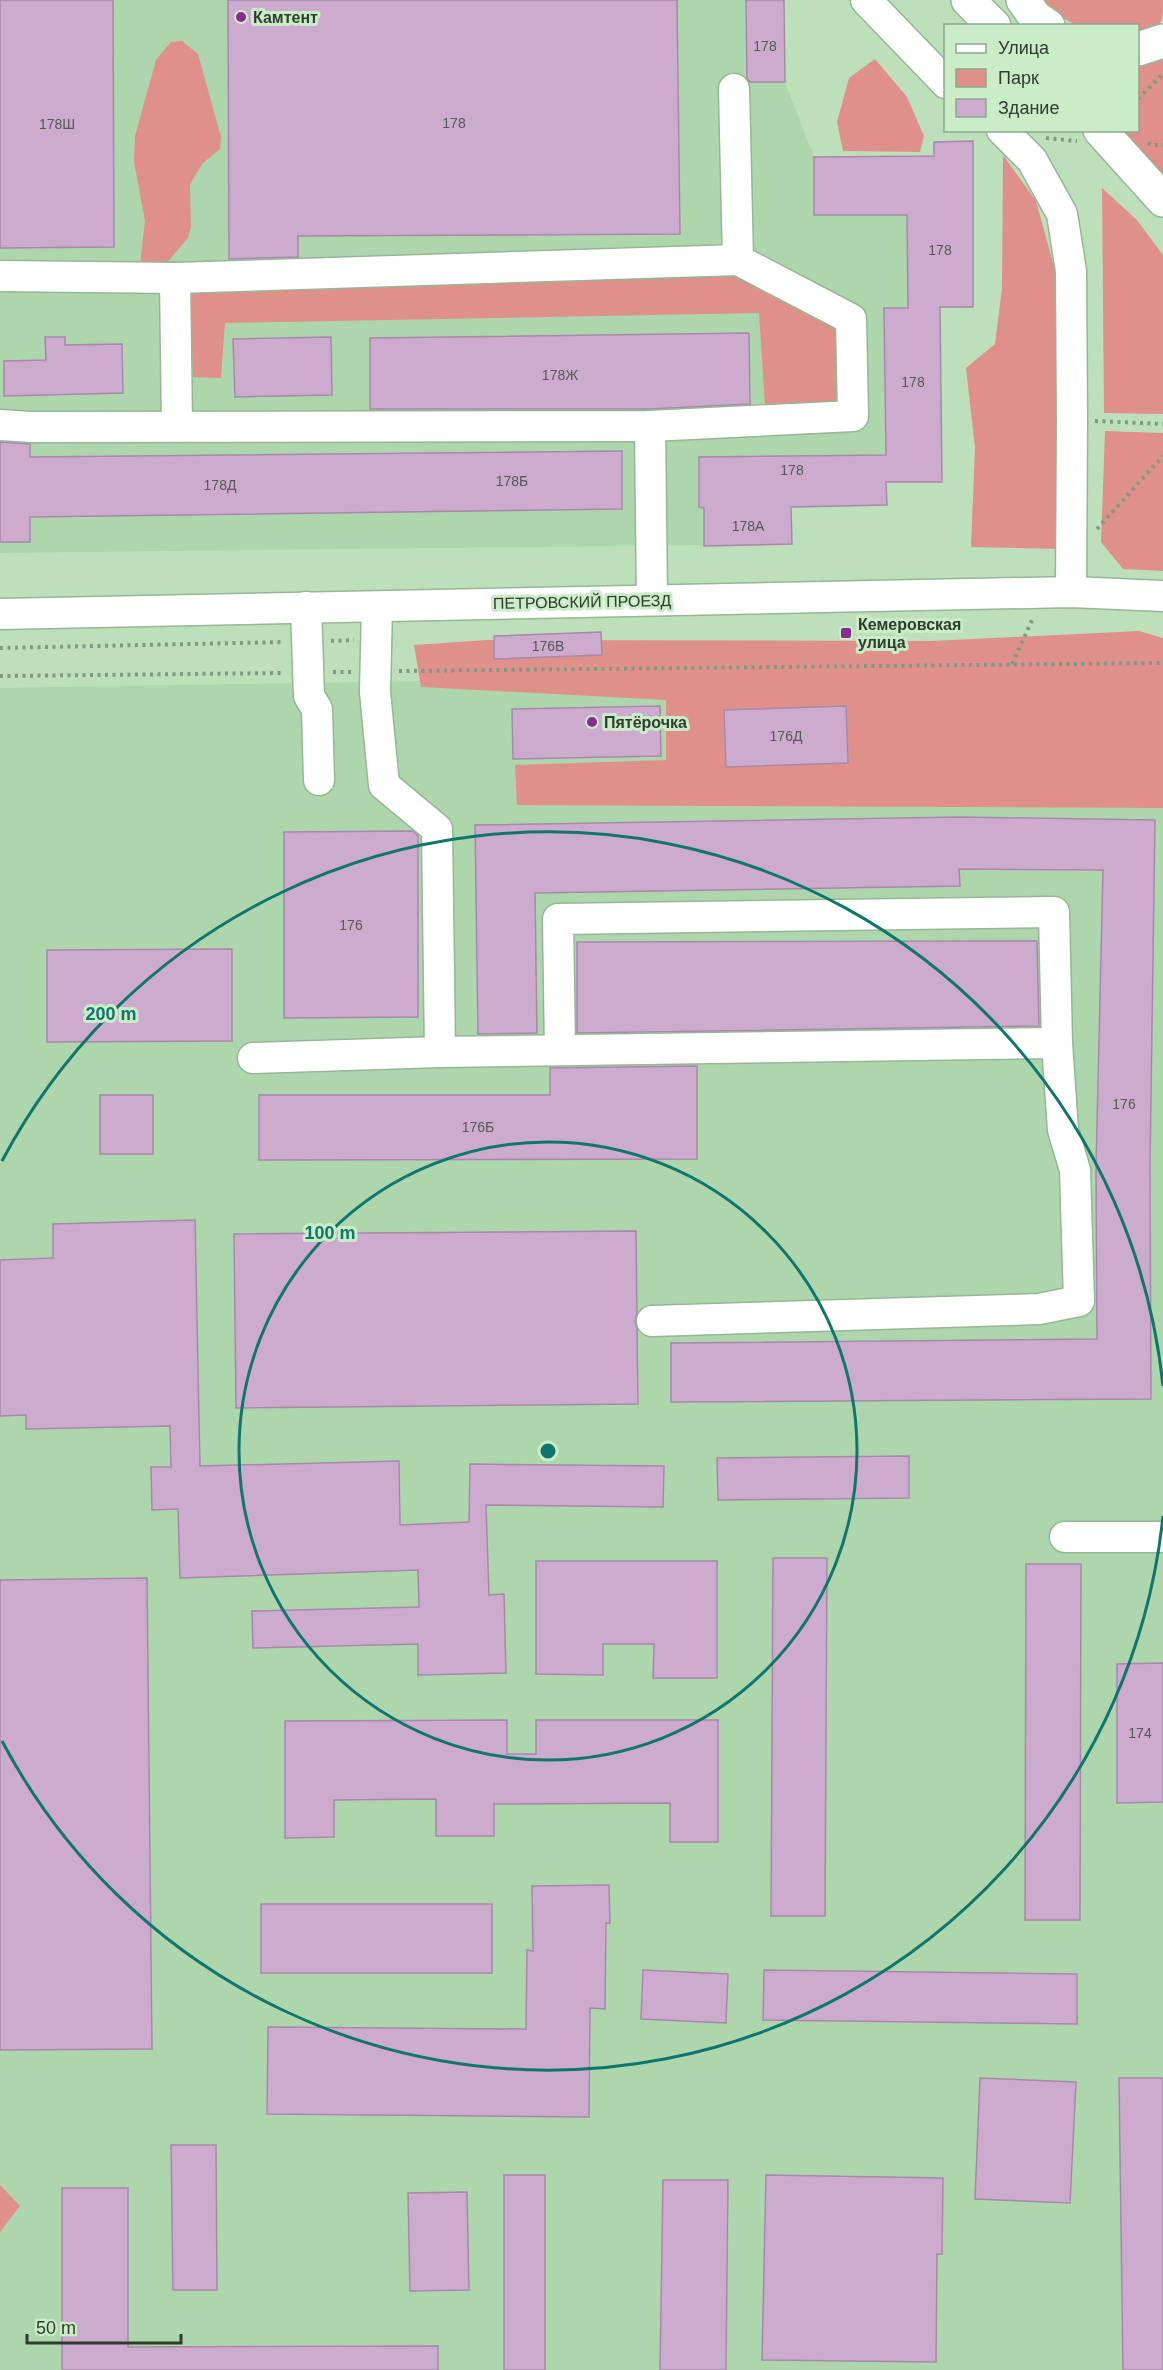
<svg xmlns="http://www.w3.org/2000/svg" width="1163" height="2370" font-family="Helvetica,sans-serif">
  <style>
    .built { fill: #add6ac }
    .green { fill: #e0908a }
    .building { fill: #ccabcf; stroke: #a888aa; stroke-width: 1.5 }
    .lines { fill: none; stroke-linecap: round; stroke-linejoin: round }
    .minor-casing { stroke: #95b794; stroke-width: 33 }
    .major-casing { stroke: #95b794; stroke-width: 36 }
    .path { stroke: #809a7e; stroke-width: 4; stroke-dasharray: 3 4.5; stroke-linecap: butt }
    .minor { stroke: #fff; stroke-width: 30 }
    .major { stroke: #fff; stroke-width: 33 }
    .ring { fill: none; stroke: #0f766e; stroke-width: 3 }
    .poi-dot { fill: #8a2a93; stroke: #caedc8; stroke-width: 2 }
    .labels { text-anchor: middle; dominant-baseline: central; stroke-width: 6; stroke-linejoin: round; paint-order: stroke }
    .number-label { font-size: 14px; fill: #565856 }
    .poi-label { font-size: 16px; font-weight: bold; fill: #2f3d2e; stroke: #caedc8; text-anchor: start }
    .street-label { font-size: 16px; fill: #2f3d2e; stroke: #caedc8 }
    .centre { fill: #0f766e; stroke: #caedc8; stroke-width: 3 }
    .ring-label { font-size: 18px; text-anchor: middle; font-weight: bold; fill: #0f766e; stroke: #caedc8; stroke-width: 6; stroke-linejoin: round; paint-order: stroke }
  </style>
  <rect width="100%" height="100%" fill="#bde0bb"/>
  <g class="built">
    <polygon points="0,0 784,0 785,82 814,157 933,156 934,142 973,141 973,307 940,308 942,482 886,482 887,505 792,507 792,544 0,553"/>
    <polygon points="1163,669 1163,2370 0,2370 0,688"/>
  </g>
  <g class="green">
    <path d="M1040,0H1163C1163,26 1163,25 1138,32V26L1076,25L1063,18Z"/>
    <polygon points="182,41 198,54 221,137 220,149 203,163 190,184 191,227 188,238 164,266 140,264 145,221 134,162 135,136 156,60 171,42"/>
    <polygon points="875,59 907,97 924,136 920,152 843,151 837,122 849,78"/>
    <polygon points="1163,60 1163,179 1118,131 1138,130 1138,67"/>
    <polygon points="1003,155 1036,201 1055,270 1060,549 971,547 975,448 966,368 995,344 1002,288"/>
    <polygon points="1102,188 1137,220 1163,255 1163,414 1104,413"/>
    <polygon points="740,275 840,327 844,405 765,406 759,313 225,323 221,378 193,377 190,287"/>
    <polygon points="1105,431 1163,433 1163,571 1123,569 1101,542"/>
    <polygon points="1139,631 1163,638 1163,808 517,805 515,765 666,760 666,700 421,687 414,645 487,640 931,641"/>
    <polygon points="0,2185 20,2206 0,2232"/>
  </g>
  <g class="building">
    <polygon points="0,0 113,0 114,247 0,248"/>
    <polygon points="228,0 677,0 680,234 298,236 298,257 229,259"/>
    <polygon points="746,0 784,0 785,82 750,82 747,78"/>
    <polygon points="973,141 973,307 940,307 942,482 886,482 887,505 791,507 792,544 704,546 704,508 699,507 699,457 886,455 884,308 908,308 907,215 814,215 814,157 934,156 934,142"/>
    <polygon points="749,333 750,404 650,409 370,409 370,338"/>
    <polygon points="45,337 65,337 65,345 122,344 123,393 4,396 4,361 46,360"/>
    <polygon points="331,337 332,395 235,397 233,339"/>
    <polygon points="0,442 30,444 30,457 622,451 622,509 30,517 30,542 0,542"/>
    <polygon points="601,632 602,655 494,659 494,636"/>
    <polygon points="660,706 661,756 513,759 512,709"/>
    <polygon points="846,706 848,763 726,767 724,710"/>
    <polygon points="959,817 1155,820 1150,1166 1151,1399 671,1402 671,1343 1097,1339 1096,1166 1103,870 959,869 960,886 535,893 537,1033 478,1034 475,825"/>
    <polygon points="413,831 418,836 418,1017 284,1018 284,832"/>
    <polygon points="1037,941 1039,1026 577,1033 577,942"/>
    <polygon points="232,949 232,1041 47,1042 47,950"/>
    <polygon points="697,1066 697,1159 259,1160 259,1095 550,1095 550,1068"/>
    <rect x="100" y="1095" width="53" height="59"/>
    <polygon points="195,1220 200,1466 399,1461 400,1525 469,1522 470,1464 664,1466 663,1507 486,1505 489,1595 504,1594 506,1673 418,1675 418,1644 253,1648 252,1611 419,1607 418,1570 180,1578 178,1509 152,1510 151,1467 171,1467 170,1426 26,1429 26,1415 0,1416 0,1260 53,1258 53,1224"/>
    <polygon points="636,1231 637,1313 635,1321 637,1329 638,1404 236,1408 234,1234"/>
    <polygon points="909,1456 909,1498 718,1500 717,1458"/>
    <polygon points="773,1558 827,1558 825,1916 771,1916"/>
    <polygon points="536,1561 717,1561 717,1678 653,1678 654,1644 603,1644 603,1675 536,1674"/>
    <polygon points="1026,1564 1081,1564 1080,1920 1025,1920"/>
    <polygon points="147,1578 152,2049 0,2050 0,1580"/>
    <polygon points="1163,1663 1163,1802 1117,1803 1117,1664"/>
    <polygon points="507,1720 507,1754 536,1754 536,1720 718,1720 718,1842 670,1842 670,1803 494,1804 494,1836 436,1836 436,1799 334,1800 334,1837 285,1838 285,1721"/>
    <polygon points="609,1885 610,1923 606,1923 605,2009 590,2008 589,2117 267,2114 268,2027 526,2029 527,1950 533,1951 532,1886"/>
    <rect x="261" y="1904" width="231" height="69"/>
    <polygon points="643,1970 728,1974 726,2023 641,2019"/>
    <polygon points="764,1970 1077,1974 1077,2024 763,2020"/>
    <polygon points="980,2078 1076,2082 1070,2203 975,2199"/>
    <polygon points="1119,2078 1163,2078 1163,2370 1123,2370"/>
    <polygon points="171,2145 216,2145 217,2290 173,2290"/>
    <rect x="504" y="2175" width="41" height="195"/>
    <polygon points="766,2175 943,2178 942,2254 937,2254 936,2362 762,2360"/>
    <polygon points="663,2180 728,2180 726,2370 660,2370"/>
    <polygon points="62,2188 128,2188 128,2347 438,2346 438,2370 62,2370"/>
    <polygon points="467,2192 469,2290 410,2291 408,2193"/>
  </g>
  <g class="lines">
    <g class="minor-casing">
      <g id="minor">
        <polyline points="866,0 946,83"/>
        <polyline points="1002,130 1032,160 1062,214 1071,271 1072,420 1071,592"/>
        <polyline points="0,276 175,278 738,260 734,89"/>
        <polyline points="175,278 177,426"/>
        <polyline points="0,425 31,427 650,426 853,416 851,319 738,260"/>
        <polyline points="650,426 652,600"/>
        <polyline points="306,607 309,696 317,709 319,780"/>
        <polyline points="377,607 375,692 384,785 437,829 440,1052"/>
        <polyline points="0,614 1071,592 1163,596"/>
        <polyline points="560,1050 558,919 1054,912 1057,1043"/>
        <polyline points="253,1058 440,1052 1057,1043 1063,1130 1075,1170 1079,1301 1039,1309 652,1321"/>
        <polyline points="1065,1537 1163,1537"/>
      </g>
    </g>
    <g class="major-casing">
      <g id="major">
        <polyline points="968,0 994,26"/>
        <polyline points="1023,0 1035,17 1048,26"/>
        <polyline points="1138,49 1163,41"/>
        <polyline points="1100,130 1163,200"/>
      </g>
    </g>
    <g class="path">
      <polyline points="1138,99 1163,74"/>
      <polyline points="1046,138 1077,141"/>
      <polyline points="1148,143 1151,145 1163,145"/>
      <polyline points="1095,421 1163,424"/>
      <polyline points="1097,529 1163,456"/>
      <polyline points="331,641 354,640"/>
      <polyline points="0,648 285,642"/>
      <polyline points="1012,664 1033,618"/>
      <polyline points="399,671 1163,663"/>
      <polyline points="333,672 352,672"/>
      <polyline points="0,676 283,673"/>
    </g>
    <use href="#minor" class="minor"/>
    <use href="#major" class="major"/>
  </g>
  <g class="ring">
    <circle cx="548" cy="1451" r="309"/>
    <path d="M1163 1516A618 618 0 0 1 2 1741M2 1161A618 618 0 0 1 1163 1386"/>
  </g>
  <g class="poi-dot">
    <circle cx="241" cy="17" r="6"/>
    <rect x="840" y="627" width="12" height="12" rx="3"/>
    <circle cx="592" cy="722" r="6"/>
  </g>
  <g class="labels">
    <g class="number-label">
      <text x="765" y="46">178</text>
      <text x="454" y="123">178</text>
      <text x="57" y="124">178Ш</text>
      <text x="940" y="250">178</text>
      <text x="560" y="375">178Ж</text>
      <text x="913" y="382">178</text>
      <text x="792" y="470">178</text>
      <text x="512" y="481">178Б</text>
      <text x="220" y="485">178Д</text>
      <text x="748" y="526">178А</text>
      <text x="548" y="646">176В</text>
      <text x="786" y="736">176Д</text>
      <text x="351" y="925">176</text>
      <text x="1124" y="1104">176</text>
      <text x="478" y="1127">176Б</text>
      <text x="1140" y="1733">174</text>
    </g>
    <g class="poi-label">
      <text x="253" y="17">Камтент</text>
      <text x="858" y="624">Кемеровская<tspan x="858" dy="18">улица</tspan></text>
      <text x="604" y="722">Пятёрочка</text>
    </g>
    <g class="street-label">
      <text transform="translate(582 602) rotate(-1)">ПЕТРОВСКИЙ ПРОЕЗД</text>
    </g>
  </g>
  <circle cx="548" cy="1451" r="9" class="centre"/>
  <g class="ring-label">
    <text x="111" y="1020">200 m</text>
    <text x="330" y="1239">100 m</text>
  </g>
  <rect x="944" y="24" width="195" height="108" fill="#caedc8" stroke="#8ca78a" stroke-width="1.5"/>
  <rect x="956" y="44" width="30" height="9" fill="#ffffff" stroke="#8ca78a" stroke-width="1.5"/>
  <text x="998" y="54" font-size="18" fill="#2f3d2e">Улица</text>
  <rect x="956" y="69" width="30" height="18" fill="#e0908a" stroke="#8ca78a" stroke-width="1.5"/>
  <text x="998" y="84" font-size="18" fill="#2f3d2e">Парк</text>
  <rect x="956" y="99" width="30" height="18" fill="#ccabcf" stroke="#8ca78a" stroke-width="1.5"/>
  <text x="998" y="114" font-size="18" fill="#2f3d2e">Здание</text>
  <path d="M27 2334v9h154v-9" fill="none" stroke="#2f3d2e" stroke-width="3"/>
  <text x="36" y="2334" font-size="18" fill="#2f3d2e" stroke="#caedc8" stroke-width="4.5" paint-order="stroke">50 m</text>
</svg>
